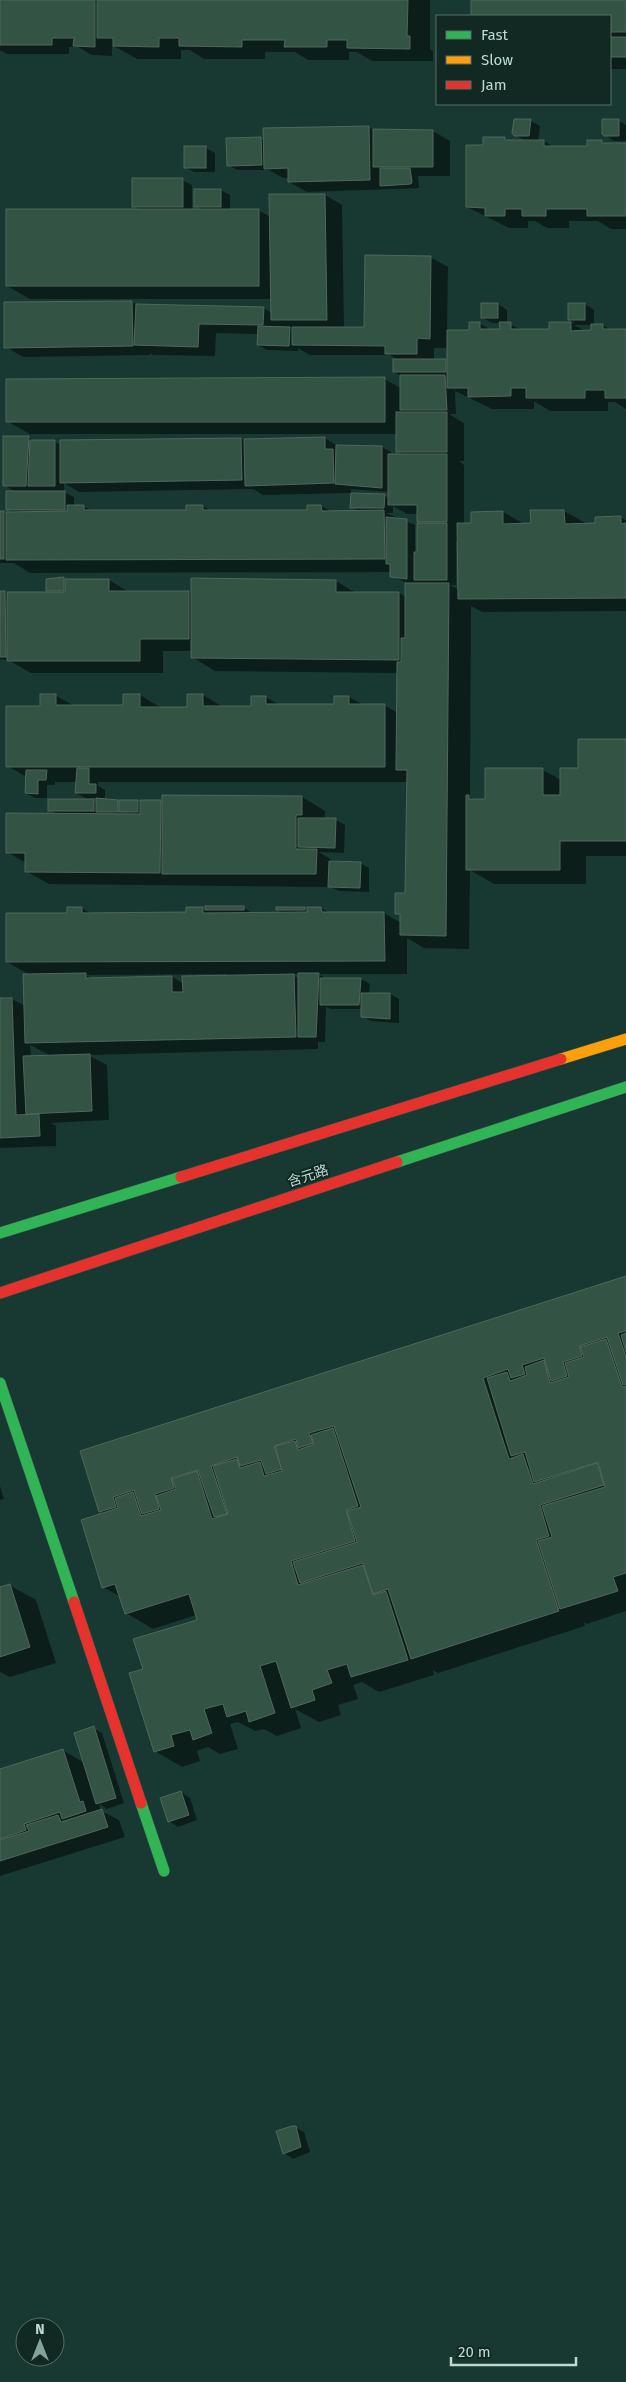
<svg xmlns="http://www.w3.org/2000/svg" width="626" height="2382" font-family="'Fira Sans','Noto Sans SC',sans-serif">
  <style>
    .shadow { fill: #0007; fill-rule: evenodd }
    .building { fill: #335345; stroke: #50675e }
    .lines { fill: none; stroke-linecap: round; stroke-linejoin: round }
    .fast-casing { stroke: #3b544d; stroke-width: 12 }
    .slow-casing { stroke: #3b544d; stroke-width: 12 }
    .jam-casing { stroke: #3b544d; stroke-width: 12 }
    .fast { stroke: #30b455; stroke-width: 11 }
    .slow { stroke: #ff9f0a; stroke-width: 11 }
    .jam { stroke: #e5322d; stroke-width: 11 }
    .labels { text-anchor: middle; dominant-baseline: central; stroke-width: 4; stroke-linejoin: round; paint-order: stroke }
    .street-label { font-size: 14px; fill: #bddad0; stroke: #112922 }
  </style>
  <rect width="100%" height="100%" fill="#173931"/>
  <g class="shadow">
    <polygon points="0,0 430,0 430,49 433,51 433,61 372,61 357,52 349,52 349,60 308,60 295,52 265,52 265,59 204,59 190,50 181,50 181,59 137,59 112,45 112,56 92,55 78,47 69,47 69,54 7,54 0,50"/>
    <polygon points="472,0 626,0 626,69 610,69 610,16 472,16"/>
    <polygon points="531,121 540,126 538,141 544,141 555,148 588,148 601,141 607,144 626,144 626,229 611,229 598,221 569,221 569,228 547,228 535,221 528,221 528,228 509,228 467,207 484,146 505,139 509,141 526,141 515,135"/>
    <polygon points="619,121 626,125 626,141 614,141 605,135"/>
    <polygon points="368,127 374,130 433,131 450,141 450,176 418,176 419,188 307,192 289,182 289,178 283,178 269,170 237,170 228,165 261,139 265,141"/>
    <polygon points="185,148 206,148 215,153 215,172 194,172 185,167"/>
    <path d="M182,180L192,185V210H203L196,206L221,190L230,195V210H258L271,217L270,196L325,195L342,205L344,328L365,329L430,257L448,267L447,331H471L479,323L491,330H501V323H492L483,318L498,304L507,310V323L522,330H551V323H575L569,320L585,304L594,310V325H603L613,331H626V409L615,402H608V411H550L534,401V409H492L455,391L456,414H449L464,423V461H459L464,465V524H472L503,512L524,524H532L564,511L587,524H597L620,517L626,520V611L482,612L471,606L470,797L475,800H486L543,770L561,780L626,740V856H586V884H494L470,870L469,949L424,948L407,938V974H318L327,979H361L370,984L369,994H390L399,999V1023L371,1021L362,1016V1009H331L326,1007L325,1042H318V1049L88,1055L107,1065L109,1120L51,1123L56,1126V1146L0,1148V999H12L25,1006L30,975L7,962L68,914L82,908L91,914L187,913L203,908L206,910V907H243L252,913H283L277,910L321,908L330,913H384L401,923V916L396,913L407,894L408,782H98V786L105,790V798H99V800L121,803V801L163,803V797H302L325,811V819L336,820L345,825L344,853L319,852L337,863H360L369,868V892L339,891L331,887L49,884L26,871V863L7,852L57,814L49,810L89,800L76,793L77,782H55V785H47V798H35L26,793L27,777L7,766L41,707L55,695L74,706H124L140,695L163,709H189L203,695L223,707H252L265,697L280,705H335L349,697L363,705H384L398,713V673L215,671L192,657V651H163V673H31L10,661L0,659V592L53,593L48,590L63,578L67,580H109L129,592H189L193,594L336,581L356,593H399L406,597V582L391,576V572L30,573L14,563H0V512L14,513L7,509L16,492L4,485L28,437L37,442H55L61,445V442L325,438L339,447H382L391,452V455H403L398,451V434H30L7,421L384,379L401,388V376L394,372L399,361L390,355H310L298,348V351L267,350L258,345L259,334L216,333L215,356L153,355L150,353V355L23,357L6,347L132,302L137,305L264,308L272,313V299H30L7,286L140,210L133,206ZM574,325H592V331L586,332ZM434,348H448V362L434,361ZM64,483L79,492L253,489L263,495L351,493V489L389,492V498L384,495L352,507L360,512H332L321,506L308,511H211L203,506L187,511H92L83,506H74V497L64,492ZM393,506L407,514H418V521L424,524L418,553H415V525L386,513H393ZM456,541H459V590L450,585H456ZM90,798H97V802ZM227,974V977L184,984L171,976L93,979L86,975ZM291,974H299V979ZM30,1045L34,1047L51,1056L31,1057Z"/>
    <path d="M626,1277V1611L587,1624L584,1622L585,1626L438,1673L433,1670L434,1675L379,1692L362,1682L353,1685L358,1699L338,1705L341,1715L319,1722L295,1709L301,1728L277,1736L264,1729L255,1731L238,1722L230,1724L238,1749L220,1754L208,1747L197,1751L200,1761L182,1767L155,1751L144,1670L198,1621L196,1615L153,1629L126,1613L121,1597L103,1587L104,1514L100,1511L81,1451ZM166,1474L174,1479V1482L165,1476Z"/>
    <polygon points="0,1486 4,1499 0,1500"/>
    <polygon points="9,1585 36,1600 56,1663 10,1677 0,1672 0,1588"/>
    <polygon points="93,1728 102,1733 124,1803 107,1809 99,1804 101,1811 119,1820 125,1837 0,1876 0,1770 62,1750 85,1763"/>
    <polygon points="181,1792 190,1798 197,1820 178,1827 169,1821"/>
    <polygon points="295,2127 304,2132 310,2152 293,2159 284,2153"/>
  </g>
  <g class="building">
    <polygon points="0,0 95,0 95,47 73,46 74,38 52,38 52,45 0,45"/>
    <polygon points="97,0 408,0 407,36 410,36 410,49 347,48 347,40 327,40 327,47 284,47 285,40 242,40 242,47 179,46 179,38 159,38 159,47 113,46 113,38 97,38"/>
    <polygon points="471,0 626,0 626,32 610,32 610,16 471,16"/>
    <rect x="610" y="37" width="16" height="20"/>
    <polygon points="514,119 531,119 529,136 514,136 512,133"/>
    <polygon points="602,119 619,119 619,136 604,136 602,134"/>
    <polygon points="369,126 370,180 288,182 288,168 264,169 263,128"/>
    <polygon points="373,129 433,130 433,167 373,167"/>
    <polygon points="261,137 262,165 227,166 226,138"/>
    <polygon points="483,137 505,137 505,140 544,140 544,146 587,146 587,140 602,140 602,143 626,143 626,216 587,216 587,209 546,209 546,216 522,216 522,209 505,209 505,216 485,216 485,208 466,207 466,145 483,145"/>
    <rect x="184" y="146" width="22" height="22"/>
    <polygon points="380,168 410,168 412,182 411,184 380,186"/>
    <rect x="132" y="178" width="51" height="29"/>
    <rect x="194" y="189" width="27" height="18"/>
    <polygon points="269,194 325,194 327,320 271,320"/>
    <rect x="6" y="209" width="253" height="77"/>
    <polygon points="365,255 431,256 430,339 417,338 417,354 385,354 385,346 292,345 292,327 364,327"/>
    <polygon points="132,301 133,346 4,348 4,302"/>
    <rect x="481" y="303" width="17" height="15"/>
    <rect x="568" y="303" width="17" height="17"/>
    <polygon points="136,304 264,307 263,325 199,324 198,347 134,345"/>
    <polygon points="469,322 480,322 480,329 500,329 499,322 511,322 511,329 549,329 549,322 571,322 571,331 591,330 591,324 603,324 603,329 626,329 626,398 605,398 605,390 585,390 585,398 526,398 526,388 511,388 511,396 468,397 468,388 447,388 447,330 469,330"/>
    <polygon points="258,326 290,327 289,346 257,345"/>
    <rect x="393" y="359" width="53" height="13"/>
    <polygon points="400,375 445,375 447,410 400,410"/>
    <polygon points="385,377 385,422 6,422 6,379"/>
    <rect x="396" y="412" width="51" height="40"/>
    <polygon points="3,436 29,436 26,486 3,486"/>
    <polygon points="325,437 325,449 333,449 334,483 245,486 244,439"/>
    <polygon points="241,438 242,480 60,483 60,440"/>
    <polygon points="30,440 55,440 55,486 28,486"/>
    <polygon points="336,445 382,446 382,488 335,484"/>
    <polygon points="388,454 447,454 447,522 417,522 417,505 388,505"/>
    <rect x="6" y="491" width="59" height="19"/>
    <polygon points="351,493 385,494 384,508 350,508"/>
    <polygon points="67,505 84,505 84,510 186,510 186,505 203,505 203,510 307,510 307,505 321,505 322,511 384,510 385,559 6,560 6,512 67,511"/>
    <polygon points="530,510 564,510 565,524 595,523 595,517 621,516 621,524 626,523 626,598 458,599 457,523 471,523 471,512 503,511 503,524 531,523"/>
    <rect x="0" y="511" width="4" height="48"/>
    <polygon points="386,517 407,519 407,579 390,577 390,564 386,564"/>
    <polygon points="417,523 447,523 447,580 414,580 414,552 417,552"/>
    <polygon points="64,577 64,591 46,591 46,579"/>
    <polygon points="191,578 336,580 336,592 399,592 399,660 191,658"/>
    <polygon points="65,579 109,579 109,591 189,591 189,639 140,639 140,661 7,661 7,592 65,592"/>
    <polygon points="405,583 449,583 446,936 400,935 400,914 395,914 395,893 405,893 407,770 396,770 397,662 401,662 401,638 405,638"/>
    <polygon points="0,591 5,591 6,657 0,657"/>
    <polygon points="40,694 56,694 56,705 123,705 123,694 140,694 140,707 187,707 187,694 203,694 203,706 251,706 251,696 266,696 266,704 334,704 334,696 349,696 349,704 385,704 385,767 6,767 6,706 40,706"/>
    <polygon points="578,739 626,739 626,841 560,841 560,870 466,870 466,795 469,795 469,799 485,799 485,768 543,768 543,795 560,795 560,768 578,768"/>
    <polygon points="77,768 89,768 89,784 96,784 96,793 75,793"/>
    <polygon points="26,770 47,770 46,780 38,780 38,794 25,793"/>
    <polygon points="162,795 302,796 302,815 296,815 296,849 317,849 316,874 162,874"/>
    <polygon points="96,798 118,800 118,812 96,812"/>
    <rect x="48" y="799" width="46" height="12"/>
    <rect x="119" y="800" width="19" height="12"/>
    <polygon points="140,800 161,800 160,873 25,872 25,853 6,853 6,813 140,814"/>
    <polygon points="298,818 336,818 335,848 298,847"/>
    <polygon points="329,861 361,862 360,888 328,887"/>
    <rect x="205" y="906" width="39" height="4"/>
    <polygon points="67,907 82,907 82,913 186,912 186,907 203,907 203,913 307,912 307,907 321,907 322,912 384,912 385,961 6,962 6,913 67,913"/>
    <rect x="276" y="907" width="29" height="3"/>
    <polygon points="86,973 86,978 172,976 172,992 183,992 182,976 294,974 296,1037 25,1043 23,974"/>
    <polygon points="298,973 319,973 316,1037 298,1037"/>
    <polygon points="320,978 361,978 359,1005 320,1005"/>
    <polygon points="361,993 390,993 390,1019 361,1017"/>
    <polygon points="0,998 12,998 16,1115 39,1114 40,1136 0,1138"/>
    <polygon points="90,1054 92,1111 26,1114 23,1056"/>
    <polygon points="626,1276 626,1331 618,1333 626,1357 626,1384 623,1385 607,1337 579,1346 582,1356 563,1362 567,1376 551,1381 544,1358 522,1365 525,1374 511,1378 508,1369 483,1378 509,1459 523,1454 533,1484 597,1463 604,1485 540,1505 549,1536 536,1540 559,1611 411,1659 388,1589 373,1594 363,1563 300,1583 293,1562 357,1542 347,1511 361,1507 334,1426 309,1433 313,1443 298,1448 296,1439 274,1446 282,1469 266,1474 261,1460 240,1466 237,1457 211,1466 227,1514 214,1517 198,1470 171,1478 174,1488 155,1494 159,1509 142,1514 134,1490 113,1497 116,1507 99,1512 80,1451"/>
    <polygon points="626,1333 626,1352 621,1335"/>
    <polygon points="606,1339 622,1387 626,1386 626,1573 613,1577 618,1591 560,1609 538,1541 552,1537 542,1506 605,1487 598,1462 534,1482 525,1452 511,1456 487,1378 507,1372 510,1381 527,1375 525,1367 544,1360 550,1383 569,1377 565,1363 584,1357 580,1347"/>
    <polygon points="333,1428 358,1506 346,1510 355,1541 291,1561 298,1585 363,1565 373,1595 386,1591 408,1660 351,1677 347,1664 327,1670 332,1683 312,1690 315,1700 291,1708 276,1661 260,1666 275,1713 249,1722 246,1711 227,1717 223,1704 204,1709 212,1733 193,1740 190,1730 171,1735 174,1746 154,1752 129,1673 143,1669 133,1639 197,1620 189,1594 125,1614 115,1584 102,1588 81,1520 118,1508 115,1498 133,1492 141,1516 161,1510 156,1496 176,1489 172,1479 197,1471 212,1519 228,1514 213,1466 237,1459 240,1468 260,1462 264,1476 282,1471 275,1446 295,1441 298,1450 314,1444 311,1435"/>
    <polygon points="10,1584 30,1647 0,1657 0,1587"/>
    <polygon points="94,1726 116,1798 96,1804 74,1733"/>
    <polygon points="63,1749 80,1802 83,1801 86,1811 62,1819 60,1812 24,1824 26,1830 0,1839 0,1769"/>
    <polygon points="181,1791 189,1815 168,1822 160,1798"/>
    <polygon points="102,1809 108,1827 0,1861 0,1840 29,1831 26,1825 58,1815 61,1822"/>
    <polygon points="292,2126 296,2126 301,2147 283,2154 276,2131"/>
  </g>
  <g class="lines">
    <g class="fast-casing">
      <g id="fast">
        <polyline points="397,1162 626,1087"/>
        <polyline points="0,1233 181,1177"/>
        <polyline points="0,1383 74,1602"/>
        <polyline points="141,1803 164,1871"/>
      </g>
    </g>
    <g class="slow-casing">
      <polyline id="slow" points="561,1059 626,1039"/>
    </g>
    <g class="jam-casing">
      <g id="jam">
        <polyline points="181,1177 561,1059"/>
        <polyline points="0,1293 397,1162"/>
        <polyline points="74,1602 141,1803"/>
      </g>
    </g>
    <use href="#fast" class="fast"/>
    <use href="#slow" class="slow"/>
    <use href="#jam" class="jam"/>
  </g>
  <g class="labels">
    <g class="street-label">
      <text transform="translate(308 1176) rotate(-18)">含元路</text>
    </g>
  </g>
  <rect x="436" y="15" width="175" height="90" fill="#112922" stroke="#567068"/>
  <rect x="446" y="31" width="25" height="8" fill="#30b455" stroke="#567068"/>
  <text x="481" y="40" font-size="15" fill="#bddad0">Fast</text>
  <rect x="446" y="56" width="25" height="8" fill="#ff9f0a" stroke="#567068"/>
  <text x="481" y="65" font-size="15" fill="#bddad0">Slow</text>
  <rect x="446" y="81" width="25" height="8" fill="#e5322d" stroke="#567068"/>
  <text x="481" y="90" font-size="15" fill="#bddad0">Jam</text>
  <g transform="translate(40 2342)"><circle r="24" fill="#112922" stroke="#567068"/>
  <path d="M0-4L9 19L0 12L-9 19Z" fill="#83a298"/>
  <text y="-8" font-size="14" font-weight="bold" text-anchor="middle" fill="#bddad0">N</text>
  </g>
  <path d="M451 2357v8h125v-8" fill="none" stroke="#bddad0" stroke-width="2.5"/>
  <text x="458" y="2357" font-size="15" fill="#bddad0" stroke="#112922" stroke-width="4" paint-order="stroke">20 m</text>
</svg>
